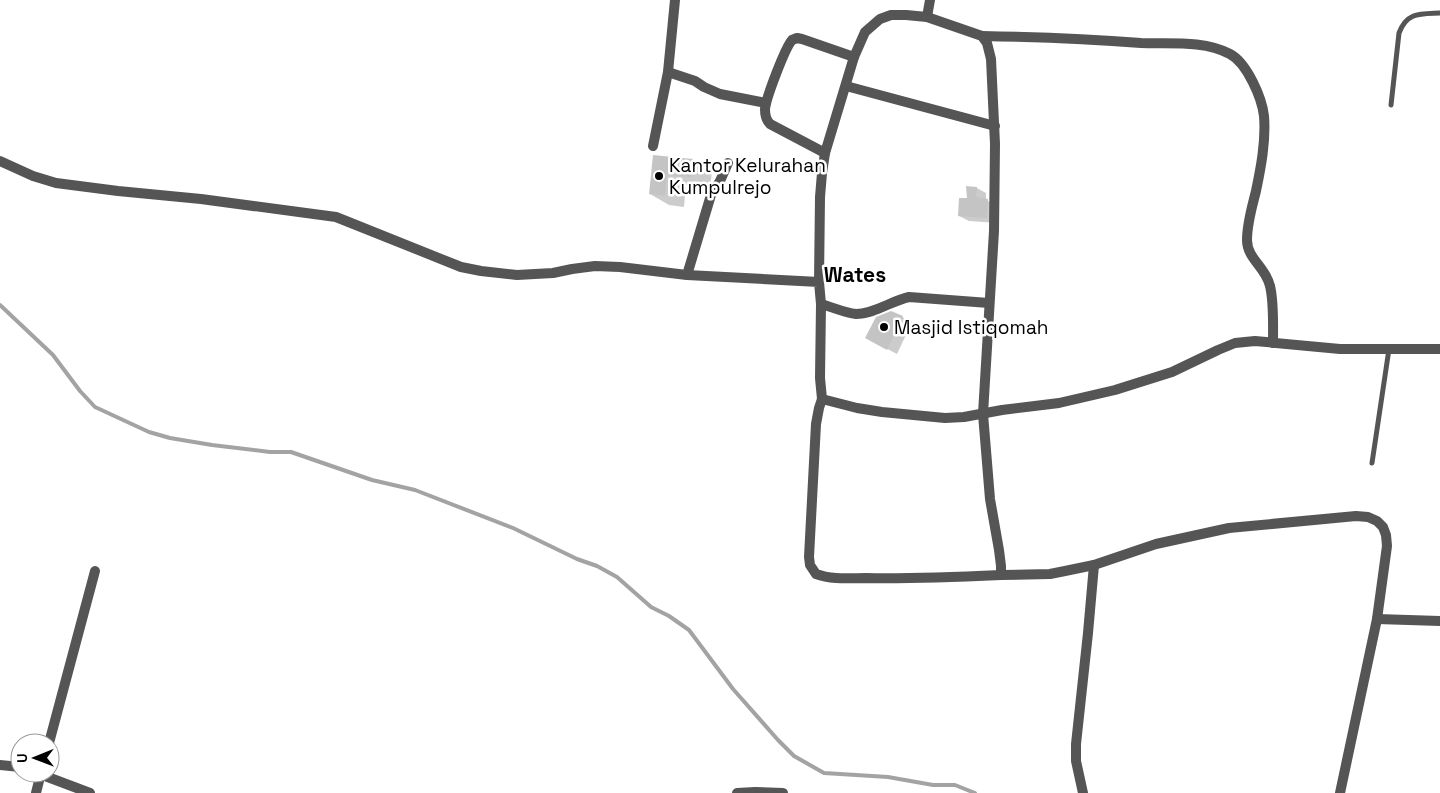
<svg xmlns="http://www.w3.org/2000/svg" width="1440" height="793" font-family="'Space Grotesk',sans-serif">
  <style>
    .shadow { fill: #0003 }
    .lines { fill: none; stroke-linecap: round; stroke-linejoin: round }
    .stream { stroke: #a3a3a3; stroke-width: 4 }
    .building { fill: #c4c4c4 }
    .service { stroke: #555; stroke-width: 5 }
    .minor { stroke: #555; stroke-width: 10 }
    .poi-dot { fill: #000; stroke: #fff; stroke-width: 2 }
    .labels { text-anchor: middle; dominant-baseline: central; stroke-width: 5; stroke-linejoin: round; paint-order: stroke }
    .poi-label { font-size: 19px; fill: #000; stroke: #fff; text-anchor: start }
    .quarter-label { font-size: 21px; font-weight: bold; fill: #000; stroke: #fff }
  </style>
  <rect width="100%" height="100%" fill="#fff"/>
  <g class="shadow">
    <polygon points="654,156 693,161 712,172 710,188 686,185 684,207 669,205 650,194"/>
    <polygon points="977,188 986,193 986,200 997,206 997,223 969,221 959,216 968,199"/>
    <polygon points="902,317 912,322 897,354 876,343"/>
  </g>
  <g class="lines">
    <polyline class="stream" points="0,305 53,355 80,391 95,407 149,432 170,438 212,445 270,452 291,452 372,480 415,490 513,528 577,559 597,566 617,577 651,607 669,616 689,630 733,689 778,740 794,756 824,773 888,777 933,785 955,785 975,793"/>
  </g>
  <g class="building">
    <polygon points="653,155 693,159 691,177 667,175 665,196 649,194"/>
    <polygon points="966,186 977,187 976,197 988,199 987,218 958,216 959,198 967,198"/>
    <polygon points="891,311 903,316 887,350 865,338 876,317"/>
  </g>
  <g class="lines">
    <g class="service">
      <path d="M1391,105L1399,33C1407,12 1420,14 1440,13"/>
      <polyline points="690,190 711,195"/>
      <polyline points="1372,463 1389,349"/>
    </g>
    <g class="minor">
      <polyline points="927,17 930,0"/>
      <path d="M982,36C1035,37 1088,39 1141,43C1170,44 1204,40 1230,54C1247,63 1262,98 1264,116C1266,141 1261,167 1256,191C1252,207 1247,223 1247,240C1247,259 1266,267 1270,286C1274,302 1273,326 1273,343"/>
      <polyline points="668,72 695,81 704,87 720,94 766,103"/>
      <polyline points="846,86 995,126"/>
      <polyline points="653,146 668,72 675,0"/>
      <path d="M825,153L770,124C766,120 765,115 765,109C766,98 785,48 792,40L797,38L802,39L854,57"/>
      <polyline points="0,161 33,176 56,183 118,191 201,199 336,217 461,267 481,271 517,275 553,273 572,269 595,266 620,267 687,275 819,282 821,304 820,378 822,399 857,408 882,412 945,418 964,417 1002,410 1059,403 1115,390 1172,372 1218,350 1235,343 1255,341 1340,349 1440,349"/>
      <polyline points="687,275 711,195 720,181 728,163"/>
      <path d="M819,282L820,197L822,173L825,153L854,57L865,32L880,19L891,15H906L927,17L982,36L987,43L991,59L995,144L994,231L983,414L990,499L999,550L1001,566V575C956,577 911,579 866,578C850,578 832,580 816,574L810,565L809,557L816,424L819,408L822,399"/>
      <path d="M821,304C832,307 845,313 856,314C874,314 891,301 909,297L989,303"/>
      <polyline points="1001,575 1050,574 1065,571 1094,565 1156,544 1229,528 1356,516 1368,517 1377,521 1383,527 1386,535 1387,546 1377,619 1340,793"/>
      <polyline points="1377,619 1440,621"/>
      <polyline points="49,743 95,571"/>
      <polyline points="0,765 20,767"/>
      <polyline points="37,773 90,793"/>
      <polyline points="36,793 41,773"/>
      <polyline points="737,793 755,792 783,793"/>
      <polyline points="1083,793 1076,761 1076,744 1088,633 1094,565"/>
    </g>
  </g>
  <g class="poi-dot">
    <circle cx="659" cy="176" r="5"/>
    <circle cx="884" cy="327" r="5"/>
  </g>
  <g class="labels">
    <g class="poi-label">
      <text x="669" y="165">Kantor Kelurahan<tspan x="669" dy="22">Kumpulrejo</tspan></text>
      <text x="894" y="327">Masjid Istiqomah</text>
    </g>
    <g class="quarter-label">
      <text x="855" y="274">Wates</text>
    </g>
  </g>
  <g transform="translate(35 758) rotate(269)"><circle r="24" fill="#ffffff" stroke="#999999"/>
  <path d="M0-4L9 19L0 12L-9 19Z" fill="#000000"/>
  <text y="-8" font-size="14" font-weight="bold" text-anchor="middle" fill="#000000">U</text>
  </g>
</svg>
